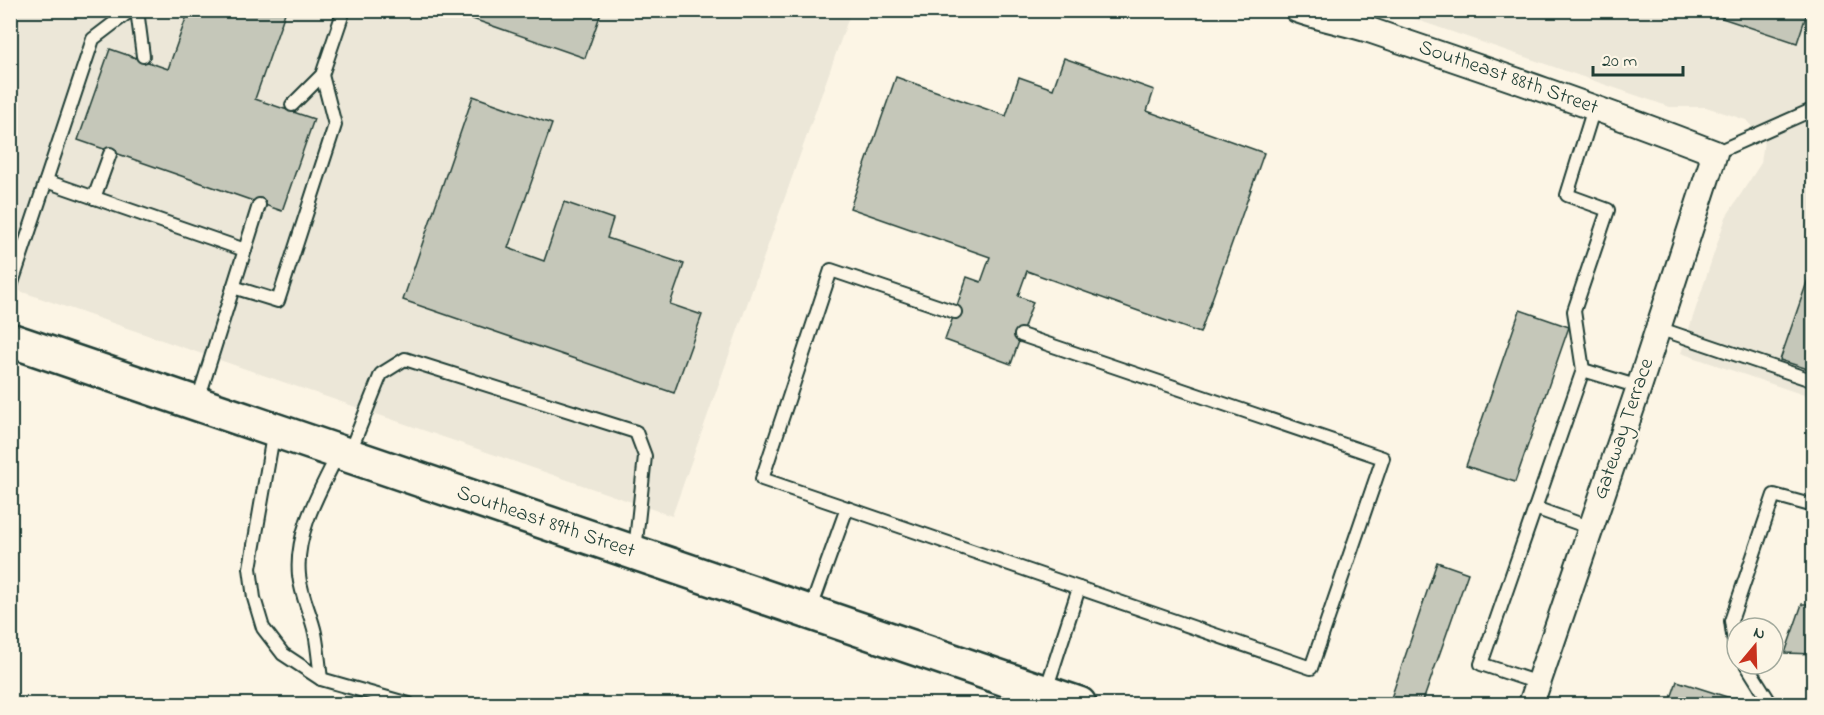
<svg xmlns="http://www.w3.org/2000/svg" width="1824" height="715" font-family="'Indie Flower',sans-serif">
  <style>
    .built { fill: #ece7d8 }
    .building { fill: #c5c7b9; stroke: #1f3d34; stroke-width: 1.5 }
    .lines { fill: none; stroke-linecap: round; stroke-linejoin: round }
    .lane-casing { stroke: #1f3d34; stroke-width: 16 }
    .street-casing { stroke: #1f3d34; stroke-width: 28 }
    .secondary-casing { stroke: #1f3d34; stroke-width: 38 }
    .lane { stroke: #fcf5e5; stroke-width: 12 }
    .street { stroke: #fcf5e5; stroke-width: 24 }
    .secondary { stroke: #fcf5e5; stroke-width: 33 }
    .labels { text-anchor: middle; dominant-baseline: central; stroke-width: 4.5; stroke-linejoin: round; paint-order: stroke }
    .street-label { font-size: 21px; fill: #1f3d34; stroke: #fcf5e5 }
  </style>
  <rect width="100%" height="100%" fill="#fcf5e5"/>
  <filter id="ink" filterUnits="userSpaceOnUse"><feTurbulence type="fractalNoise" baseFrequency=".0167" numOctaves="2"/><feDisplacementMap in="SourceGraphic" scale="12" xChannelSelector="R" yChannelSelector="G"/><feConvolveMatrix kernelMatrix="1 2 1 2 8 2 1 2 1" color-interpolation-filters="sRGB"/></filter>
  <g filter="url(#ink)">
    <g class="built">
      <polygon points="11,11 851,11 672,516 11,288"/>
      <polygon points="1391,11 1813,11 1813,398 1681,353 1726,217 1761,163 1764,141 1746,120 1706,107 1670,107"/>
    </g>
    <g class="building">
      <polygon points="189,10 286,10 255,99 314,119 282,211 78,140 110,49 168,69"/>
      <polygon points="470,10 602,10 585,58 467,17"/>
      <polygon points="1725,10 1808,10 1797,43 1722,18"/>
      <polygon points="1064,58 1154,90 1147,111 1264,153 1200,333 1027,271 1018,296 1033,302 1011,364 945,340 967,277 981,282 990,257 850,208 896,77 1006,116 1019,77 1053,89"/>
      <polygon points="473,96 552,124 508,248 544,261 564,202 613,219 607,238 684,264 670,304 702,315 674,393 403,300"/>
      <polygon points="1814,262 1814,371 1780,360"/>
      <polygon points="1520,310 1569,327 1515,482 1466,466"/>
      <polygon points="1437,562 1468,573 1422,704 1389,704"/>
      <polygon points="1802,604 1814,604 1814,654 1785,653"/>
      <polygon points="1677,681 1749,704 1669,704"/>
    </g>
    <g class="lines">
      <g class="lane-casing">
        <g id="lane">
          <polyline points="137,10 143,56"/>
          <polyline points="292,105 322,75 344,10"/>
          <polyline points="1715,153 1814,109"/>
          <polyline points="46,181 245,250"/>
          <polyline points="94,198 110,154"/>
          <polyline points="233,287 278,301 335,125 322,75"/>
          <polyline points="10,289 93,39 131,10"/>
          <polyline points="1658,328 1814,381"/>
          <polyline points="1583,370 1574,311 1608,210 1567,195 1594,108"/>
          <polyline points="197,403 259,205"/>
          <polyline points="274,430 250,568 254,598 263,628 283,654 321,679 409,704"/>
          <polyline points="349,454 381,374 405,359 636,432 645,456 635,551"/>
          <polyline points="847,508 762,479 831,270 955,312"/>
          <polyline points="1535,508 1591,528"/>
          <polyline points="810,611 847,508 1311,668 1383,458 1021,335"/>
          <polyline points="1737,648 1734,642 1731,621 1774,495 1814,506"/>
          <polyline points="1746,664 1771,704"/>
          <path d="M321,679C319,664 318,648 315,633C311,614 301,596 299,575C295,532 320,491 338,454"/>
          <polyline points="1538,683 1481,664 1583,370 1639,387"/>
          <polyline points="1045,693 1079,588"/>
        </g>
      </g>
      <g class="street-casing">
        <g id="street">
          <path id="s1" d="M1297,10C1322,19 1348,23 1372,31C1487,70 1602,109 1715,153L1639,387L1531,704"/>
        </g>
      </g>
      <g class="secondary-casing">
        <g id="secondary">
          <path id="s2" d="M10,340L1079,704"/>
        </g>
      </g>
      <use href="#lane" class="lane"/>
      <use href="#street" class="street"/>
      <use href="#secondary" class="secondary"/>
    </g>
  </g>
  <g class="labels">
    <g class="street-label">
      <text stroke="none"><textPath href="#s1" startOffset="222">Southeast 88th Street</textPath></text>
      <text transform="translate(1624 429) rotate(-71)">Gateway Terrace</text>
      <text stroke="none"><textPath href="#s2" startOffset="566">Southeast 89th Street</textPath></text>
    </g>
  </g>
  <rect width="1824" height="715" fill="none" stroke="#fcf5e5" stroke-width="36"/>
  <rect x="18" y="18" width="1788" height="679" fill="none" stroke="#1f3d34" stroke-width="2" filter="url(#ink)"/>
  <g transform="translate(1755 646) rotate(19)"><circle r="28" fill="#fcf5e5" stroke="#a4ab9e" stroke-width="1.5"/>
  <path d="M0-4.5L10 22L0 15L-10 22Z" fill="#c8321e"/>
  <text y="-9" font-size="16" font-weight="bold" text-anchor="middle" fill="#1f3d34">N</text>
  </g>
  <path d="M1593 66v9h90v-9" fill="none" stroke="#1f3d34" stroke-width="3"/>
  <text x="1602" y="66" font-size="18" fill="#1f3d34" stroke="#fcf5e5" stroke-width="4.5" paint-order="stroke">20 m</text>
</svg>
